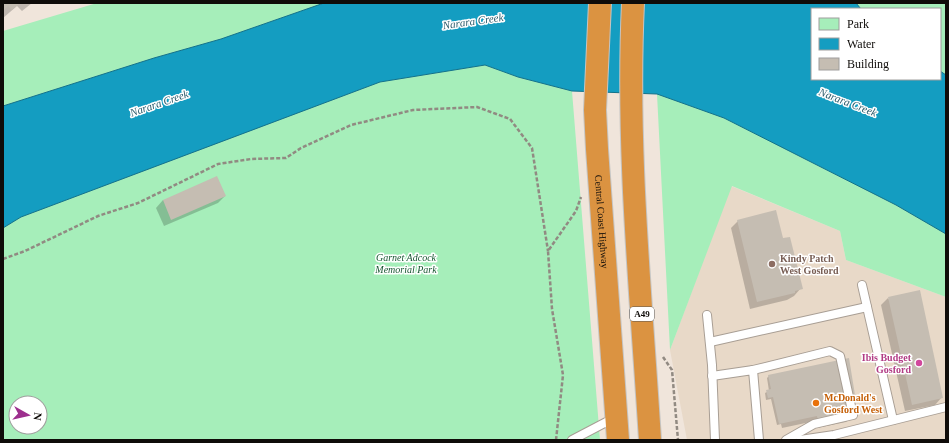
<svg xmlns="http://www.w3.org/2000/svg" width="949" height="443" font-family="Georgia,serif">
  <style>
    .built { fill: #e8d9c8 }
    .green { fill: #a6eeba; fill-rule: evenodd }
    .water { fill: #149dc1; stroke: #12728a }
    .shadow { fill: #0003 }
    .building { fill: #c5bdb2 }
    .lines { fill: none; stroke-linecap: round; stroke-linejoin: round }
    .lane-casing { stroke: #a89e94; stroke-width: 10 }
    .highway-casing { stroke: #c5c5c4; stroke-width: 24 }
    .path { stroke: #918a82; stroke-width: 2.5; stroke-dasharray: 4 2; stroke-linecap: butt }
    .lane { stroke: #fff; stroke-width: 8 }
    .highway { stroke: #db9341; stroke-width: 22 }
    .education-dot { fill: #8d6e63; stroke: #fff; stroke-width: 1.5 }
    .hotel-dot { fill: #d1479c; stroke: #fff; stroke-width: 1.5 }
    .food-dot { fill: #e8710a; stroke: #fff; stroke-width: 1.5 }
    .labels { text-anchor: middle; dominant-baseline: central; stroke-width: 3; stroke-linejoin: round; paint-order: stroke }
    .shield { fill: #fff; stroke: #575553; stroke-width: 1 }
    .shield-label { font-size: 9px; font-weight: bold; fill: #0f0c09 }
    .street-label { font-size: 10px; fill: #0f0c09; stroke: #fff }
    .park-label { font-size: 10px; font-style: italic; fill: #185631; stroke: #fff }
    .education-label { font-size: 10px; font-weight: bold; fill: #785e54; stroke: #fff; text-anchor: start }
    .hotel-label { font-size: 10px; font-weight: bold; fill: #b23c85; stroke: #fff; text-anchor: end }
    .food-label { font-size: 10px; font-weight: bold; fill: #c56008; stroke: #fff; text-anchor: start }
    .water-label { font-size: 11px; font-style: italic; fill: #2b5b6b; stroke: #fff }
  </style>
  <rect width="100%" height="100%" fill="#f0e5db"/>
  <polygon class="built" points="731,186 840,231 846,260 946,297 946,439 687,440 670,350"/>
  <g class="green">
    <polygon points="97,3 324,3 221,39 154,58 3,106 3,31"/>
    <polygon points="856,3 946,3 946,75 940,71 940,9 861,9"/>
    <path d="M485,65L518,77L572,91L600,440H3V228L21,217L380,82ZM16,403H40V427H16Z"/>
    <polygon points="657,94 724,118 896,205 946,234 946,297 846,260 840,231 732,186 670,350"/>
  </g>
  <polygon class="water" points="324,3 856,3 861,9 812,9 812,79 940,79 940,71 946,75 946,234 896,205 724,118 657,94 572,91 518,77 485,65 380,82 21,217 3,228 3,106 154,58 221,39"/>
  <g class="shadow">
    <polygon points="3,3 32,3 22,11 17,6 3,18"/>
    <polygon points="225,196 218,203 164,226 156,208 163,200"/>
    <polygon points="738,221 783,240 801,288 794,296 787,300 750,309 731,228"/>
    <polygon points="888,298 942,397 935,405 905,411 881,305"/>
    <polygon points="769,376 854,395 851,397 849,420 846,422 817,428 815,421 782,428 781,424 777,425 771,399 766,400 765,393 769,391 767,378"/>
  </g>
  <g class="building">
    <polygon points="3,3 20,3 12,10 8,6 3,11"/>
    <polygon points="217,176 226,196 171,220 163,200"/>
    <polygon points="776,210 783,238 790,237 803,289 795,291 795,293 757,302 737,220"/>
    <polygon points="920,290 943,398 912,405 888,297"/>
    <polygon points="849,358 855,395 845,397 850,420 819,427 817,416 779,424 773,397 768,398 766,390 771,389 768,375"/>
  </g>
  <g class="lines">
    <g class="lane-casing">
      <g id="lane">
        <polyline points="862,285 893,420"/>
        <polyline points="707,315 712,365 715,440"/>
        <polyline points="710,342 867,307"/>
        <polyline points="753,370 830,351 840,356 853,415 814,424 786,440"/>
        <polyline points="712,376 753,370 759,440"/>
        <polyline points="572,440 614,418"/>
        <polyline points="800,440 834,435 946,407"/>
      </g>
    </g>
    <g class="highway-casing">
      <g id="highway">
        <path id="s1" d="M600,3L595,110L597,149L618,440"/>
        <path d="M633,3C626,149 641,294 650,440"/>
      </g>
    </g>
    <g class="path">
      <polyline points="3,259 25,251 98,216 138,203 218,164 251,159 286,158 301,148 351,125 413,110 477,107 510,119 532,148 548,251"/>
      <polyline points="663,357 672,370 678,440"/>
      <polyline points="556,440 563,375 552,309 548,251 576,211 581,197"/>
    </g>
    <use href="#lane" class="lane"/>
    <use href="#highway" class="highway"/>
  </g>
  <circle class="education-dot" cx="772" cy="264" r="4"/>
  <circle class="hotel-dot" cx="919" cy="363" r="4"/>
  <circle class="food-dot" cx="816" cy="403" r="4"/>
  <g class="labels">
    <rect class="shield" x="630" y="307" width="24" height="14" rx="3"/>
    <g class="shield-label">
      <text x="642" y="314">A49</text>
    </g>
    <g class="street-label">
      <text stroke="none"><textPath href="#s1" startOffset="219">Central Coast Highway</textPath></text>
    </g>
    <g class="park-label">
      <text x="406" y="257">Garnet Adcock<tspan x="406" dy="12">Memorial Park</tspan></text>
    </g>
    <g class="education-label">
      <text x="780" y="258">Kindy Patch<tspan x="780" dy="12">West Gosford</tspan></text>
    </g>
    <g class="hotel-label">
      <text x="911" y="357">Ibis Budget<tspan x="911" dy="12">Gosford</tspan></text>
    </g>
    <g class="food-label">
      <text x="824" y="397">McDonald's<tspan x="824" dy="12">Gosford West</tspan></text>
    </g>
    <g class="water-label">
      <text transform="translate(473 21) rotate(-8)">Narara Creek</text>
      <text transform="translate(848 102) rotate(21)">Narara Creek</text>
      <text transform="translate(159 103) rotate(-19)">Narara Creek</text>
    </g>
  </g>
  <rect width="949" height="443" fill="none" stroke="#0f0c09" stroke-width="8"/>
  <rect x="811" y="8" width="130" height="72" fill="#ffffff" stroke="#9f9e9d"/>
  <rect x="819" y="18" width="20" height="12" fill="#a6eeba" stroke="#9f9e9d"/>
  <text x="847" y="28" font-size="12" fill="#0f0c09">Park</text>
  <rect x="819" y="38" width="20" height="12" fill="#149dc1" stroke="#9f9e9d"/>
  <text x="847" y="48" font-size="12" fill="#0f0c09">Water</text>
  <rect x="819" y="58" width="20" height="12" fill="#c5bdb2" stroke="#9f9e9d"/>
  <text x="847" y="68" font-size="12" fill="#0f0c09">Building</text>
  <g transform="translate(28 415) rotate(98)"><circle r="19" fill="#ffffff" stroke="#9f9e9d"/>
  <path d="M0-3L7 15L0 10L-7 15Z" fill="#9d2f8e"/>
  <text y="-6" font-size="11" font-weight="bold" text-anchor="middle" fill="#0f0c09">N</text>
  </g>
</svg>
